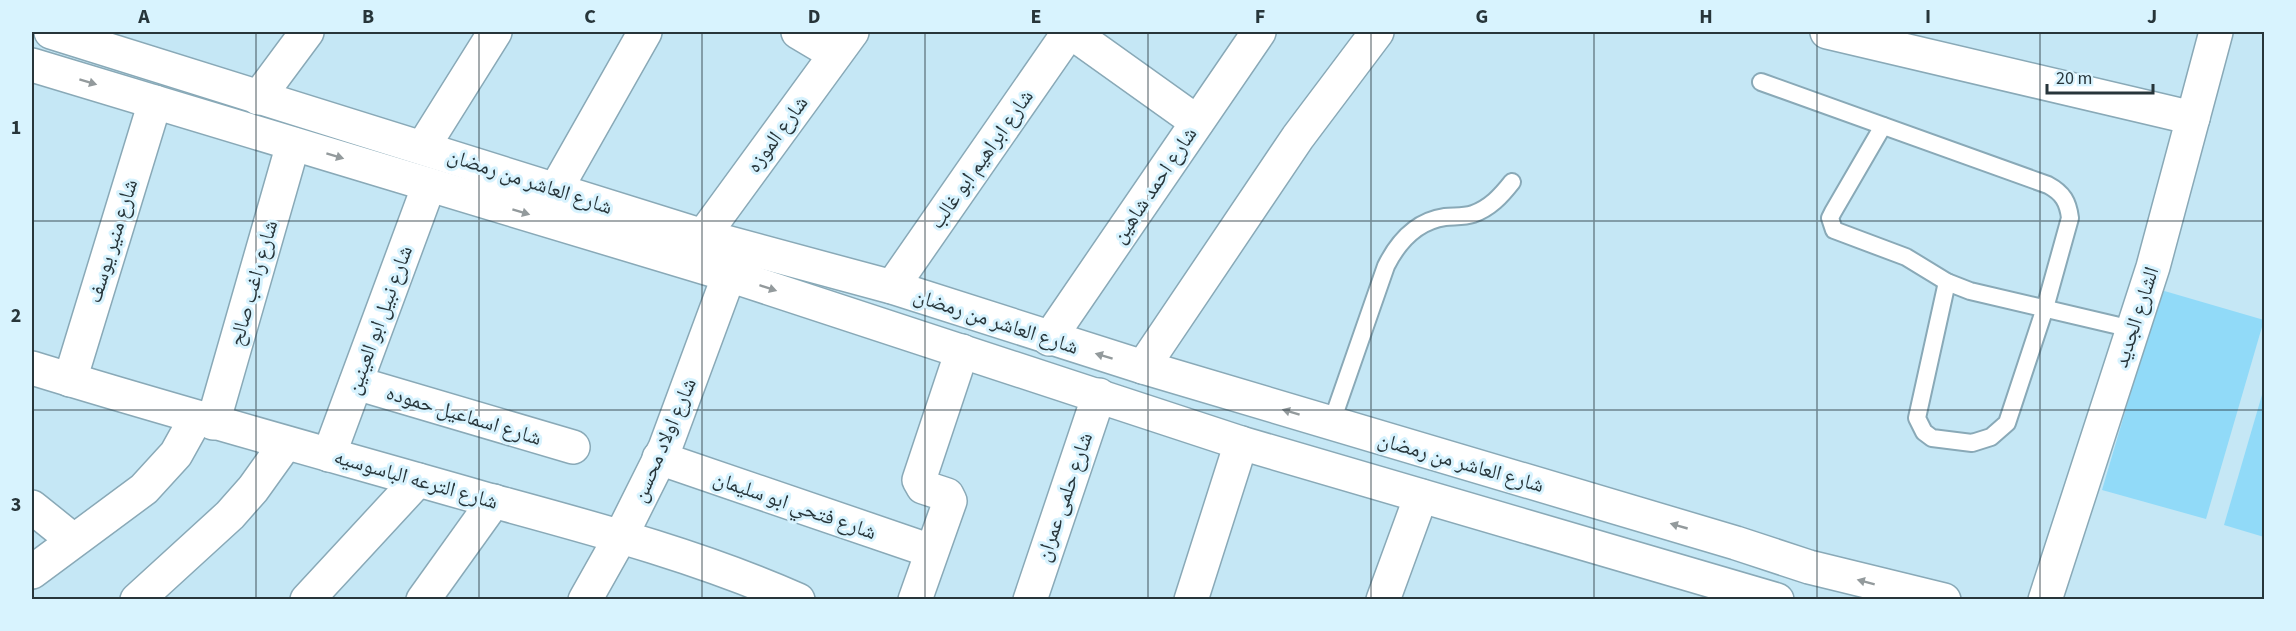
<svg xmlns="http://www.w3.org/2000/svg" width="2296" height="631" font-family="'Source Sans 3','Noto Naskh Arabic',sans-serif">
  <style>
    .green { fill: #91daf8 }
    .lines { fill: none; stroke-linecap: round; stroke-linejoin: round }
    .service-casing { stroke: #89a9b7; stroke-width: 20 }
    .minor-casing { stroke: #89a9b7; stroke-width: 36 }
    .secondary-casing { stroke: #89a9b7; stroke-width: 36 }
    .service { stroke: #fff; stroke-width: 16 }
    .minor { stroke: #fff; stroke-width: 33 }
    .secondary { stroke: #fff; stroke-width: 33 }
    .oneway { fill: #939a9c }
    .grid { fill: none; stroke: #27353a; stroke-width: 1.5; stroke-opacity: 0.55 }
    .labels { text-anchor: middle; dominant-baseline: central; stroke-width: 6; stroke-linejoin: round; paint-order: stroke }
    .street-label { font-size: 21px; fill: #27353a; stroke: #d8f3fe }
    .neatline { fill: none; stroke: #27353a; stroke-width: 2 }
    .grid-label { font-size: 20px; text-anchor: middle; font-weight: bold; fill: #27353a }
  </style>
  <rect width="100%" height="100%" fill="#c5e7f5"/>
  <g class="green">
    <polygon points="2161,290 2264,320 2206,519 2102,490"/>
    <polygon points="2264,388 2264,537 2224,525"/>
  </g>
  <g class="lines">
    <g class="service-casing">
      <g id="service">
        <path d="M1761,82L2048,185C2063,193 2068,202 2070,218L2045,308L2007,423L1991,437L1972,443L1932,438L1924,432L1917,418L1947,282"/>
        <polyline points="1883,126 1833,212 1830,218 1834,230 1906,257 1947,282 1970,291 2132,329"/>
        <path d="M1331,424L1386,266C1398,242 1417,221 1445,217C1454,216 1464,217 1473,214C1490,208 1501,196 1512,182"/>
      </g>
    </g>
    <g class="minor-casing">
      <g id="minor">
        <polyline points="798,32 835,54"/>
        <polyline points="1071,32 1197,122"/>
        <polyline points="1827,32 2193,118"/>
        <polyline points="258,98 307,32"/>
        <polyline points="423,147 495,32"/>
        <polyline points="556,189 645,32"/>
        <polyline points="703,236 852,32"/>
        <polyline points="892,287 1069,32"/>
        <polyline points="1049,339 1259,32"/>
        <polyline points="1143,367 1298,137 1377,32"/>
        <path d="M32,368C181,414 332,455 482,498C588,527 696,555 798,600"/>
        <polyline points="70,380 155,102"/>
        <polyline points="356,383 573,447"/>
        <polyline points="213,423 293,144"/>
        <polyline points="329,455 429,185"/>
        <polyline points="659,458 931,551"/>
        <polyline points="32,507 73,540"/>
        <polyline points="32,572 144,489 176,454 196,418"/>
        <polyline points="137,600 230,515 253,489 286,443"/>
        <polyline points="307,600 418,480"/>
        <polyline points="423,600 494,501"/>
        <polyline points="585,600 621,536 665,448 729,275"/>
        <polyline points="915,600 950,501 947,495 923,487 919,480 962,351"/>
        <polyline points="1030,600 1099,395"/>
        <polyline points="1191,600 1241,443"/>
        <polyline points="1383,600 1421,496"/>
        <polyline points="2045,600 2153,267 2216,32"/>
      </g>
    </g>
    <g class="secondary-casing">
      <g id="secondary">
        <polyline points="51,32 703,236 892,287 1143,367 1736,543 1809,567 1944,600"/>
        <polyline points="32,65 729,275 1241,443 1777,600"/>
      </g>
    </g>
    <use href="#service" class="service"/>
    <use href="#minor" class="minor"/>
    <use href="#secondary" class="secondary"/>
  </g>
  <defs><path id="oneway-solid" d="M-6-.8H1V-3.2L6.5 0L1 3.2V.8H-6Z" transform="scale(1.5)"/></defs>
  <g class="oneway">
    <use href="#oneway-solid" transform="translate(88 82) rotate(17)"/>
    <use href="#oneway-solid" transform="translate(335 156) rotate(17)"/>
    <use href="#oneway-solid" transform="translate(521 212) rotate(17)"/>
    <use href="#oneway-solid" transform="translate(768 288) rotate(18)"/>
    <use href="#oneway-solid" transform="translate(1104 356) rotate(-163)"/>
    <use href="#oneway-solid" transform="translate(1291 412) rotate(-163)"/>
    <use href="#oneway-solid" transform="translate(1679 526) rotate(-164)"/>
    <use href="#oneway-solid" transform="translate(1866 582) rotate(-165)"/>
  </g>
  <path class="grid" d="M256,32V600M479,32V600M702,32V600M925,32V600M1148,32V600M1371,32V600M1594,32V600M1817,32V600M2040,32V600M32,221H2264M32,410H2264"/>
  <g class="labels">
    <g class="street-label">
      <text transform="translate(777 134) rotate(-54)">شارع الموزه</text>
      <text transform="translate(981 159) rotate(-55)">شارع ابراهيم ابو غالب</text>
      <text transform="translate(530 181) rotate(18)">شارع العاشر من رمضان</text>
      <text transform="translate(1154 185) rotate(-56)">شارع احمد شاهين</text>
      <text transform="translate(112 241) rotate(-73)">شارع منير يوسف</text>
      <text transform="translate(253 283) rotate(-74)">شارع راغب صالح</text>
      <text transform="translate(2136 317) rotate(-72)">الشارع الجديد</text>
      <text transform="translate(379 320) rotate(-70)">شارع نبيل ابو العينين</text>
      <text transform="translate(996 321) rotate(18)">شارع العاشر من رمضان</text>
      <text transform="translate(464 415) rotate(17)">شارع اسماعيل حموده</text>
      <text transform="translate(664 440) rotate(-67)">شارع اولاد محسن</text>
      <text transform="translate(1461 462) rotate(16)">شارع العاشر من رمضان</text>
      <text transform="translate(416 479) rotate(16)">شارع الترعه الباسوسيه</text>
      <text transform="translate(1064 497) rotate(-71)">شارع حلمى عمران</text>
      <text transform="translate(795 505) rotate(19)">شارع فتحي ابو سليمان</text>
    </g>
  </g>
  <rect width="2296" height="631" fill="none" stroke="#d8f3fe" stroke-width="66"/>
  <path d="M2047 84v9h106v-9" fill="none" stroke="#27353a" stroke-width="3"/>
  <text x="2056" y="84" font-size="18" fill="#27353a" stroke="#d8f3fe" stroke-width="4.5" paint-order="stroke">20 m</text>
  <rect x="33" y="33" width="2230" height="565" class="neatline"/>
  <g class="grid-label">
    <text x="144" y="23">A</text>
    <text x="368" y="23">B</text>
    <text x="590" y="23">C</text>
    <text x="814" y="23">D</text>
    <text x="1036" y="23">E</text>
    <text x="1260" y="23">F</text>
    <text x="1482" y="23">G</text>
    <text x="1706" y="23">H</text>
    <text x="1928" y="23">I</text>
    <text x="2152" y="23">J</text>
    <text x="16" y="134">1</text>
    <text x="16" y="322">2</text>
    <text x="16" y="511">3</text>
  </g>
</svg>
